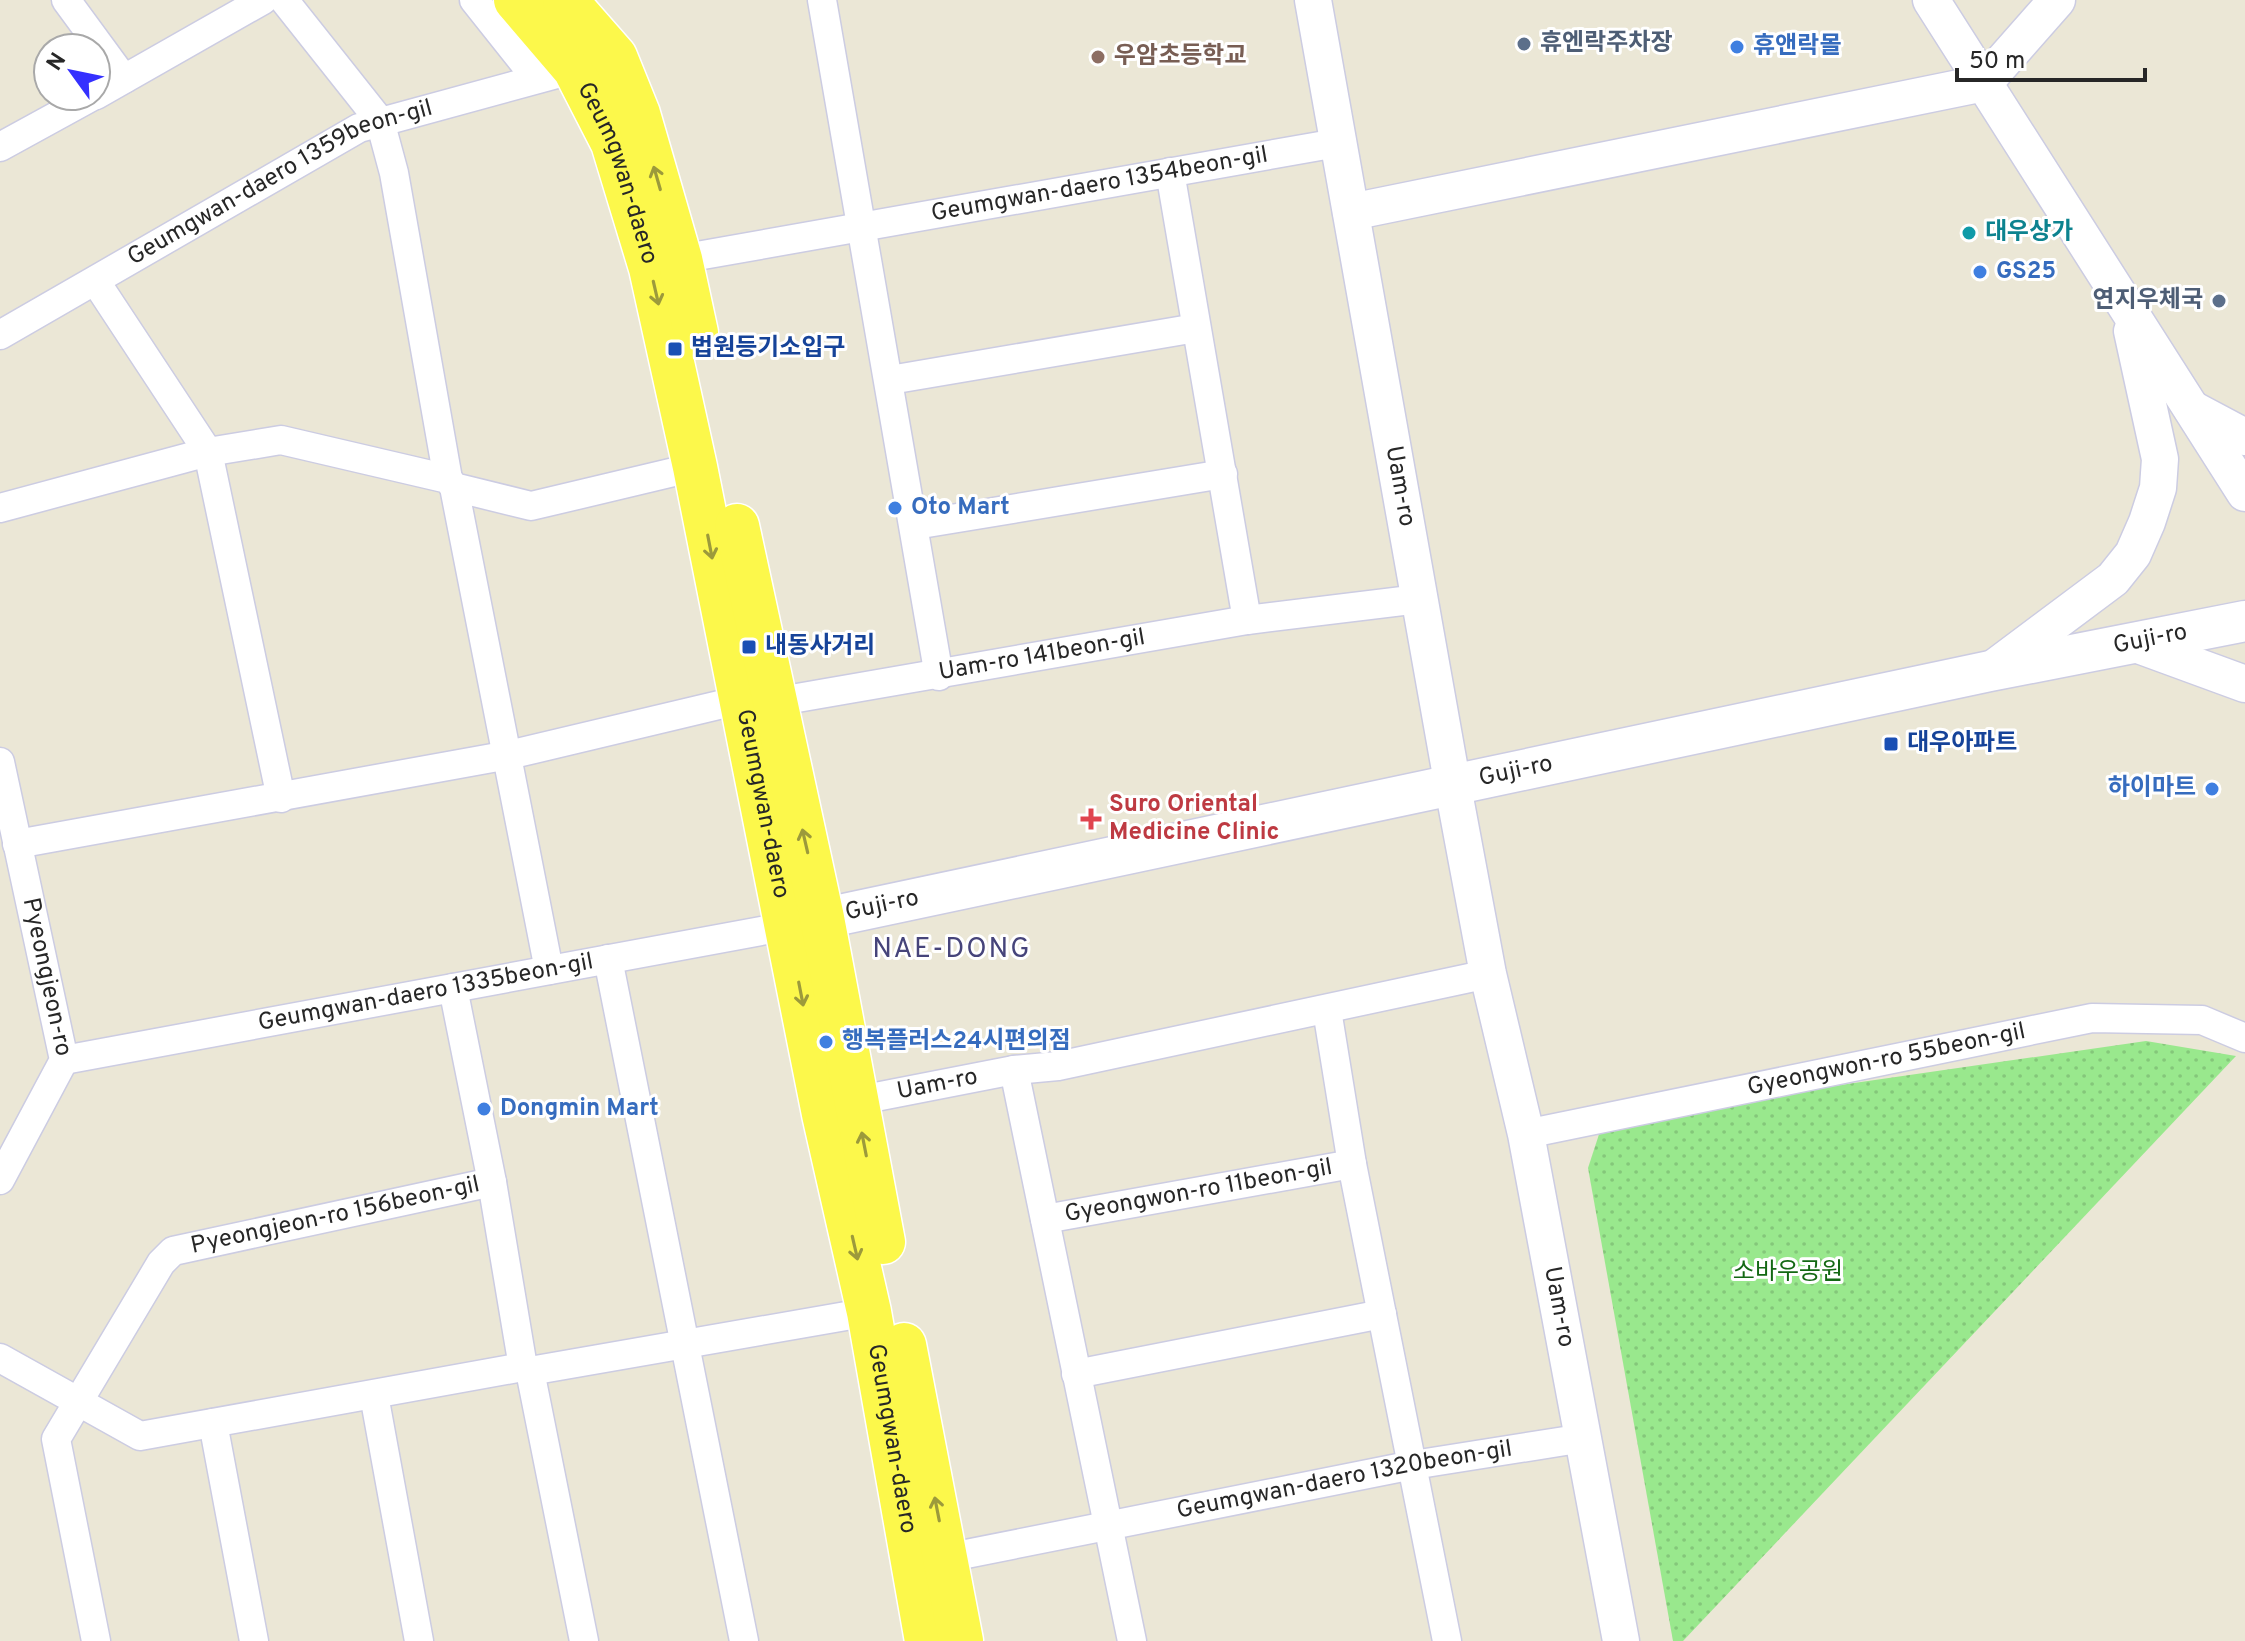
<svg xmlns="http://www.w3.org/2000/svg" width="2245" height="1641" font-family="Overpass,'Noto Sans KR',sans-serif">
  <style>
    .park { fill: url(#park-dots) }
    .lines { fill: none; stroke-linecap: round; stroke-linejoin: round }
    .minor-casing { stroke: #cccce2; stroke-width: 31 }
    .tertiary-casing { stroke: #cccce2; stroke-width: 39 }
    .secondary-casing { stroke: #cccce2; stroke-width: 43 }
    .primary-casing { stroke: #fff; stroke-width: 47 }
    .minor { stroke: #fff; stroke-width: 28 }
    .tertiary { stroke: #fff; stroke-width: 36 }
    .secondary { stroke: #fff; stroke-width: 40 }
    .primary { stroke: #fcf84b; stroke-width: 44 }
    .oneway { stroke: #9c9a3b }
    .service-dot { fill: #5c6f8a; stroke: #fff; stroke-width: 3 }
    .shop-dot { fill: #3f7fe0; stroke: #fff; stroke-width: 3 }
    .education-dot { fill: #8d6e63; stroke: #fff; stroke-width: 3 }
    .culture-dot { fill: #0f9aa8; stroke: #fff; stroke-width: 3 }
    .transit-dot { fill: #1a4fb4; stroke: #fff; stroke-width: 3 }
    .health-dot { fill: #e0444e; stroke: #fff; stroke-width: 3 }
    .labels { text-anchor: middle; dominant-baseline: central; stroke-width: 6; stroke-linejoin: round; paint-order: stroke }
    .service-label { font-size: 24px; font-weight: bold; fill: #4e5e75; stroke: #fff; text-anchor: start }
    .shop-label { font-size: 24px; font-weight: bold; fill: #366cbe; stroke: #fff; text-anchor: start }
    .education-label { font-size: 24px; font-weight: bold; fill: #785e54; stroke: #fff; text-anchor: start }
    .street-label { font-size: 24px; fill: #272727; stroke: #fff }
    .culture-label { font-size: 24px; font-weight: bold; fill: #0d838f; stroke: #fff; text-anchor: start }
    .transit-label { font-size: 24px; font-weight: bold; fill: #164399; stroke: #fff; text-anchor: start }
    .health-label { font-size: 24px; font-weight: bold; fill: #be3a42; stroke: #fff; text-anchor: start }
    .park-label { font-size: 24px; fill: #136813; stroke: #fff }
    .quarter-label { font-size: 28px; letter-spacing: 2px; fill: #46447a; stroke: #fff }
  </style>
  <defs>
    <pattern id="park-dots" width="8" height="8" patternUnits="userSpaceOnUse" patternTransform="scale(2)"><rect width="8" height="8" fill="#99e88d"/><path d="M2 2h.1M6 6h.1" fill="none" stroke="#84c77a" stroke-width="1.8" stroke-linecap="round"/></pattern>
  </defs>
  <rect width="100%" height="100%" fill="#ebe7d6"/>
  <polygon class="park" points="2146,1041 2236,1056 1683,1641 1673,1641 1588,1168 1604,1119"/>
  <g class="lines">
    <g class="minor-casing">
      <g id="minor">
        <polyline points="66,0 124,79"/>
        <polyline points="284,0 380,121 394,173 448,479"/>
        <polyline points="474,0 536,78"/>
        <polyline points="822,0 939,676"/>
        <polyline points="96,95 263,0"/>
        <polyline points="0,147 93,96"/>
        <polyline points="1170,172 1247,620"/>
        <path id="s1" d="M680,259L1337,143"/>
        <polyline points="96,282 208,452 281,798"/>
        <path id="s2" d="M0,335L359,128L575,69"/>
        <polyline points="890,380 1196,328"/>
        <polyline points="454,487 549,970"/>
        <polyline points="0,508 208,452 281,440 448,479 454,487 531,506 695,467"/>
        <polyline points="915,525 1223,474"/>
        <path id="s3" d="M774,702L1247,620L1419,599"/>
        <path id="s4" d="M0,762L64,1060L0,1180"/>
        <polyline points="17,844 509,755 740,700"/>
        <polyline points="608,959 744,1641"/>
        <polyline points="453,988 492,1182 523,1367"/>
        <polyline points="1327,1010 1352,1164 1447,1641"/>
        <path id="s5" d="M64,1060L788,926"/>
        <polyline points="1014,1070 1132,1641"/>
        <path id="s6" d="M855,1101L1014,1070L1058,1066L1488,974"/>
        <path id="s7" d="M1526,1134L2092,1018L2202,1020L2245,1038"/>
        <path id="s8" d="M1045,1219L1352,1164"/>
        <polyline points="0,1358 140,1436 523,1367 530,1371 869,1312"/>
        <polyline points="530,1371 584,1641"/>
        <polyline points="1076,1374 1382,1314"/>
        <polyline points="374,1395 419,1641"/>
        <polyline points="213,1423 254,1641"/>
        <path id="s9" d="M946,1558L1413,1465L1584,1438"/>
        <path id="s10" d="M96,1641L56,1439L161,1263L173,1251L492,1182"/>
      </g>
    </g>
    <g class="tertiary-casing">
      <g id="tertiary">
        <path id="s11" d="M1313,0L1453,787L1488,974L1526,1134L1621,1641"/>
        <polyline points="1931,0 2245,493"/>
        <polyline points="1351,212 1984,83 2057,0"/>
        <polyline points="2192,409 2245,437"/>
        <polyline points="2133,643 2245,684"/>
        <polyline points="1990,671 2113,579 2133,554 2147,522 2158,488 2160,459 2132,331"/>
      </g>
    </g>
    <g class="secondary-casing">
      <g id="secondary">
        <path id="s12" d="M792,925L1990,671L2245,621"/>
      </g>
    </g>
    <g class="primary-casing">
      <g id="primary">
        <path id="s13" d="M516,0L575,69L613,143L651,268L695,467L824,1114L869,1312L927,1641"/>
        <polyline points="565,0 615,57 638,114 680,259 696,333"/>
        <polyline points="737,526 822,918 883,1242"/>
        <polyline points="904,1345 961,1641"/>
      </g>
    </g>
    <use href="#minor" class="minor"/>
    <use href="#tertiary" class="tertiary"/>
    <use href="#secondary" class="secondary"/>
    <use href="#primary" class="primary"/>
  </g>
  <defs><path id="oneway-shaft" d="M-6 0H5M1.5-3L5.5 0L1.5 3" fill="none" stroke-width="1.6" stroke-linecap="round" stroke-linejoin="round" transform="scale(2)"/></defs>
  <g class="oneway">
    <use href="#oneway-shaft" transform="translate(657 178) rotate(-106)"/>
    <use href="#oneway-shaft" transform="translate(656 293) rotate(77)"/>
    <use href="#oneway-shaft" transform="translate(710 547) rotate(79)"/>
    <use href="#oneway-shaft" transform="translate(805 841) rotate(-103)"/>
    <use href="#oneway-shaft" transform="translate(801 994) rotate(79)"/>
    <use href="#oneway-shaft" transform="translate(864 1144) rotate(-101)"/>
    <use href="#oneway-shaft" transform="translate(855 1248) rotate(77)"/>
    <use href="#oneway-shaft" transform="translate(937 1509) rotate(-101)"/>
  </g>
  <g class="service-dot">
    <circle cx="1524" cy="44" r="8"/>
    <circle cx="2219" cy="301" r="8"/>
  </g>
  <g class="shop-dot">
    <circle cx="1737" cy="47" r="8"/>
    <circle cx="1980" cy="272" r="8"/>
    <circle cx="895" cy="508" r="8"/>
    <circle cx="2212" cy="789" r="8"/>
    <circle cx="826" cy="1042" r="8"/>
    <circle cx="484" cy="1109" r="8"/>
  </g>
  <circle class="education-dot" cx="1098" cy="57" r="8"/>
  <circle class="culture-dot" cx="1969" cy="233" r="8"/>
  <g class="transit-dot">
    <rect x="667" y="341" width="16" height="16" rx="4"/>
    <rect x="741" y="639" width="16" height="16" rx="4"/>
    <rect x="1883" y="736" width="16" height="16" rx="4"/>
  </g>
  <path class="health-dot" d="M1087 807h8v8h8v8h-8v8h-8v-8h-8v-8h8z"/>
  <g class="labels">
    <g class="service-label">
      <text x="1540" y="44">휴엔락주차장</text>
      <text x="2203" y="301" text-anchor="end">연지우체국</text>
    </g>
    <g class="shop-label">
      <text x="1753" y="47">휴앤락몰</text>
      <text x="1996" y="272">GS25</text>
      <text x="911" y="508">Oto Mart</text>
      <text x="2196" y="789" text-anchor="end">하이마트</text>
      <text x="842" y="1042">행복플러스24시편의점</text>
      <text x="500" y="1109">Dongmin Mart</text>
    </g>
    <g class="education-label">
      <text x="1114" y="57">우암초등학교</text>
    </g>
    <g class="street-label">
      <text stroke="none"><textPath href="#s13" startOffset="204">Geumgwan-daero</textPath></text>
      <text stroke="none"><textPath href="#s1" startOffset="426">Geumgwan-daero 1354beon-gil</textPath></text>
      <text stroke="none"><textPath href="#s2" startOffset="320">Geumgwan-daero 1359beon-gil</textPath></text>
      <text stroke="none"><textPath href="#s11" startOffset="494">Uam-ro</textPath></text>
      <text stroke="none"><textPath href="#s12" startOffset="1388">Guji-ro</textPath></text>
      <text stroke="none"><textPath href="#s3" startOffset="272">Uam-ro 141beon-gil</textPath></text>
      <text stroke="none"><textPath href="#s12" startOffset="740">Guji-ro</textPath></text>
      <text stroke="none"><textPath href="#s13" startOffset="852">Geumgwan-daero</textPath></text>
      <text stroke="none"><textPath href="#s12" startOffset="92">Guji-ro</textPath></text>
      <text stroke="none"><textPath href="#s4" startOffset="220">Pyeongjeon-ro</textPath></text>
      <text stroke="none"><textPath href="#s5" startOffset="368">Geumgwan-daero 1335beon-gil</textPath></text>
      <text stroke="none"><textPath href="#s7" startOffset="368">Gyeongwon-ro 55beon-gil</textPath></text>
      <text stroke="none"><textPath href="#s6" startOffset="84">Uam-ro</textPath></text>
      <text stroke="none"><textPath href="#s8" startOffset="156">Gyeongwon-ro 11beon-gil</textPath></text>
      <text stroke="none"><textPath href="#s10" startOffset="594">Pyeongjeon-ro 156beon-gil</textPath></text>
      <text stroke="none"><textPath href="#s11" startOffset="1330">Uam-ro</textPath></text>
      <text stroke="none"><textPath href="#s13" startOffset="1500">Geumgwan-daero</textPath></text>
      <text stroke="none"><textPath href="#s9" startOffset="406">Geumgwan-daero 1320beon-gil</textPath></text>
    </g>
    <g class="culture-label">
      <text x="1985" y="233">대우상가</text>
    </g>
    <g class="transit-label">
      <text x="691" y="349">법원등기소입구</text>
      <text x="765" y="647">내동사거리</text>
      <text x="1907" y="744">대우아파트</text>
    </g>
    <g class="health-label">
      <text x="1109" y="805">Suro Oriental<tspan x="1109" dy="28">Medicine Clinic</tspan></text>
    </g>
    <g class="park-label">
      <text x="1788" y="1273">소바우공원</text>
    </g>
    <g class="quarter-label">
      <text x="952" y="950">NAE-DONG</text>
    </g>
  </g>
  <g transform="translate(72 72) rotate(303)"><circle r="38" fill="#ffffff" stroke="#a9a9a9" stroke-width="2"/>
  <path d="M0-6L14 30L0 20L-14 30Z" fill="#3530ff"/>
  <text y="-12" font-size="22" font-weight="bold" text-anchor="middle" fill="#272727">N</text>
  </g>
  <path d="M1957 68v12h188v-12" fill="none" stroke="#272727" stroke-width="4"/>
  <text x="1969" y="68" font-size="24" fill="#272727" stroke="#ffffff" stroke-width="6" paint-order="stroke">50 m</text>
</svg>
